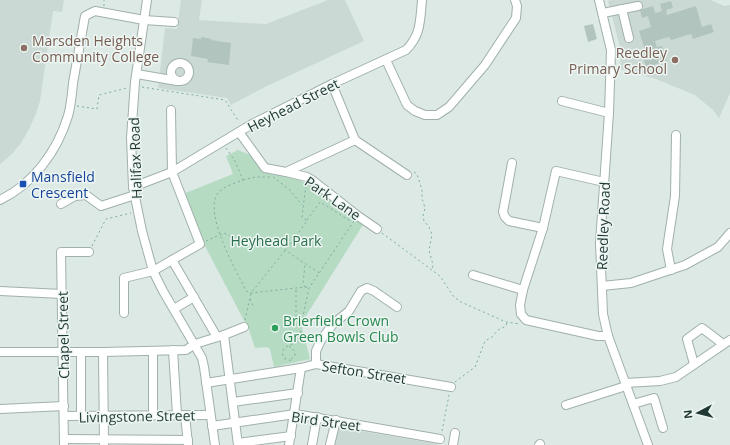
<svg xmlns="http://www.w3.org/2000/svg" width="730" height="445" font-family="'Open Sans',sans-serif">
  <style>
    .built { fill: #cbd9d4 }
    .green { fill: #b5dbc3 }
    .building { fill: #b2c4be }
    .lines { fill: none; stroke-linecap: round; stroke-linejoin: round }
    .minor-casing { stroke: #a0b0ac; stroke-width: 10 }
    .path { stroke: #7dada2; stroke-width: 1; stroke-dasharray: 2 3; stroke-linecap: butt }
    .minor { stroke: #fff; stroke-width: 8 }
    .education-dot { fill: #8d6e63; stroke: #edf6f2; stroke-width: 1.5 }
    .transit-dot { fill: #1a4fb4; stroke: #edf6f2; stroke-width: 1.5 }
    .leisure-dot { fill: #2e9e5b; stroke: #edf6f2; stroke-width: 1.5 }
    .labels { text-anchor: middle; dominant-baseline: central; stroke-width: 3; stroke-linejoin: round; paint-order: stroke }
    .education-label { font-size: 14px; fill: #785e54; stroke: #edf6f2; text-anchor: start }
    .street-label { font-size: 14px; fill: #1f3834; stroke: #edf6f2 }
    .transit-label { font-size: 14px; fill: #164399; stroke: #edf6f2; text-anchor: start }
    .park-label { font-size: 14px; fill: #296f4a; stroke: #edf6f2 }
    .leisure-label { font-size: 14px; fill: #27864d; stroke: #edf6f2; text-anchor: start }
  </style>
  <rect width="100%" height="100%" fill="#dde9e5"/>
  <g class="built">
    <polygon points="0,0 64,0 62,12 53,11 40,101 35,116 28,131 21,143 12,154 0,164"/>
    <polygon points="181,0 202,0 199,20 266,24 328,0 345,0 364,41 267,86 231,105 227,98 158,88 165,28 177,29"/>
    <polygon points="611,0 711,0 724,6 730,5 730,93 719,118 713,110 695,95 656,79 620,69 621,51 608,1"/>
    <polygon points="337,427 437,444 437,445 333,445"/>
  </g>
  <polygon class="green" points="238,150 250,155 267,172 273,175 288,176 309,184 364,223 301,324 310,359 274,367 270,349 267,347 255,348 249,330 206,248 183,194 233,174 226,156"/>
  <g class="building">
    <polygon points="671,1 673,8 666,10 667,15 696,6 702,27 711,24 714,32 693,39 691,34 671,40 669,37 655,41 657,47 662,46 667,61 646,67 641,51 645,50 639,31 651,27 648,16 642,18 640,10 653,6 655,13 662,11 660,4"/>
    <polygon points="593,24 597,39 588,42 584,26"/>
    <polygon points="201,37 212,39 211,40 231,43 229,65 207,62 208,59 191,56 193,38 201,39"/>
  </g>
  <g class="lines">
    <g class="minor-casing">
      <g id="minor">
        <polyline points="147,0 135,82 131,138 133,187 142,231 153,271 163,291 202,358 204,367 215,445"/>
        <polyline points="599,0 611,50 609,113 600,243 603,314 608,336 648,445"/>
        <polyline points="622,9 629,38"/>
        <polyline points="603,13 638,6"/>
        <polyline points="386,60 407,105 415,111 425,115 437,115 449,107 485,65 516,18 517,6 515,0"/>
        <circle cx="180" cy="72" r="9"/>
        <polyline points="137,74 177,81"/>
        <polyline points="332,84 355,140 407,175"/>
        <polyline points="562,101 609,113"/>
        <polyline points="239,132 265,168 286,172 355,140"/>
        <polyline points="512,163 503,212 505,217 509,221 543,228"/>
        <polyline points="286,172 307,177 312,180 358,216 377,229"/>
        <polyline points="604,182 556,171 543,228 523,290 520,305 521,314 526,320 598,336 608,336"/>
        <path d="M133,187L172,172L252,124L332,84L406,50C421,35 420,21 422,0"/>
        <path d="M0,200C33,184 57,152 68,116C71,106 72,94 73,83C77,61 81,38 85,16L95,11L144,20L174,22"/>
        <polyline points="61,204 75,196 86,195 101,206 135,195"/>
        <polyline points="172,260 217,337"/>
        <polyline points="671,270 667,249 675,196 676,135"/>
        <polyline points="473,275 523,290"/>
        <polyline points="602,286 631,283 685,265 718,247 730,233"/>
        <polyline points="0,291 62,294"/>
        <polyline points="174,309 194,297"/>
        <polyline points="124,313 124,278 153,271 200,244 172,172 171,110"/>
        <polyline points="224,335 238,445"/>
        <polyline points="173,350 177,415"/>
        <polyline points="153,351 153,415"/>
        <polyline points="0,352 103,352 186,350 195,344 224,335 244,327"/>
        <polyline points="81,352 81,416"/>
        <polyline points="103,352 104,445"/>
        <polyline points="316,364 316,351 321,340 333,324 349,311 361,291 367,288 374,291 397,307"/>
        <polyline points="694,364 687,339 702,328 723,344"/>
        <polyline points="206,383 301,368 316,364 451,387"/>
        <polyline points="625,383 660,381 676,377 730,340"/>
        <polyline points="233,402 298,393"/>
        <polyline points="633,404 654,398 663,428"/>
        <polyline points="566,405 626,386"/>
        <polyline points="0,409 64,406"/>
        <polyline points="185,415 188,444"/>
        <polyline points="64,416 210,415"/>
        <polyline points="212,426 295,414 440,439"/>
        <polyline points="64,439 188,440"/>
        <polyline points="238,443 291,436"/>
        <polyline points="64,445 61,252 89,252"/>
        <polyline points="289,445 301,368"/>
        <polyline points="312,445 317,417"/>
        <polyline points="330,445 336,420"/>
        <polyline points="453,445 455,433"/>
        <polyline points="539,445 540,444"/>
      </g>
    </g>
    <g class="path">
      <polyline points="104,6 104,0"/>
      <polyline points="142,87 225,100 239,122"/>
      <polyline points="77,106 97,109 99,95 127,88"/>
      <path d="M226,148L235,161L243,180C235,183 224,186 218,193C203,213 236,270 246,291L251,293L305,287L309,288"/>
      <polyline points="414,172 417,174 422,190 422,198 425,208 423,216 424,221 429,227 432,235 429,250 433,265 432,270"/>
      <polyline points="273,177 290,190 302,205"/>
      <polyline points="243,180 255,177 270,177"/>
      <polyline points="307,220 320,202 352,222"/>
      <polyline points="382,233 440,276 454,297 461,302 506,322 520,324"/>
      <path d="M206,241L224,233C245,244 257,245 280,238L285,250L319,273"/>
      <polyline points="92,246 106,219 131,213"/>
      <polyline points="305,287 303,284 305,264"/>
      <polyline points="250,299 254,308"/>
      <polyline points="291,318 296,317 296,289"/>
      <polyline points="245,320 251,293 292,242 307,221 302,217 306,184"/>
      <path d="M289,346C293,349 295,350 295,356L291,359"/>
      <path d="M290,361V360L285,359C276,347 293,344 302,341L300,324L303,316L309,288L354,221"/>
      <polyline points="455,382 475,367 485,341 492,337 498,330 506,326 507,323"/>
      <polyline points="442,431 449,395"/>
    </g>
    <use href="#minor" class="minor"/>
  </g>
  <g class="education-dot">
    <circle cx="24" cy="48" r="4"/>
    <circle cx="675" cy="60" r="4"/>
  </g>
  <rect class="transit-dot" x="19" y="180" width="8" height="8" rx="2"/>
  <circle class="leisure-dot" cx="275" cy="328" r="4"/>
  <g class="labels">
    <g class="education-label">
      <text x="32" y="40">Marsden Heights<tspan x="32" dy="16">Community College</tspan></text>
      <text x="667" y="52" text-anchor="end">Reedley<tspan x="667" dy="16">Primary School</tspan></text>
    </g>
    <g class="street-label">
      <text transform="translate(293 105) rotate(-27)">Heyhead Street</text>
      <text transform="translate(135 158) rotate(-92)">Halifax Road</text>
      <text transform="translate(333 198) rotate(35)">Park Lane</text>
      <text transform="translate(603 226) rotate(-88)">Reedley Road</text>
      <text transform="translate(63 335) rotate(-91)">Chapel Street</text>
      <text transform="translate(364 372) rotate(9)">Sefton Street</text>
      <text transform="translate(137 416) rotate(-1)">Livingstone Street</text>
      <text transform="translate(326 421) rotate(8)">Bird Street</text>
    </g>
    <g class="transit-label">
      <text x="31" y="176">Mansfield<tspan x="31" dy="16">Crescent</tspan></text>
    </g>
    <g class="park-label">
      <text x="276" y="240">Heyhead Park</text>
    </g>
    <g class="leisure-label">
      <text x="283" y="320">Brierfield Crown<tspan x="283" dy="16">Green Bowls Club</tspan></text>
    </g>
  </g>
  <g transform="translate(698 413) rotate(263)" stroke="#edf6f2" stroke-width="3" paint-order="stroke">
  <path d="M0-3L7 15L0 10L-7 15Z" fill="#1f3834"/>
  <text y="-6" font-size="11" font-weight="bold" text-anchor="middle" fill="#1f3834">N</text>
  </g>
</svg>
